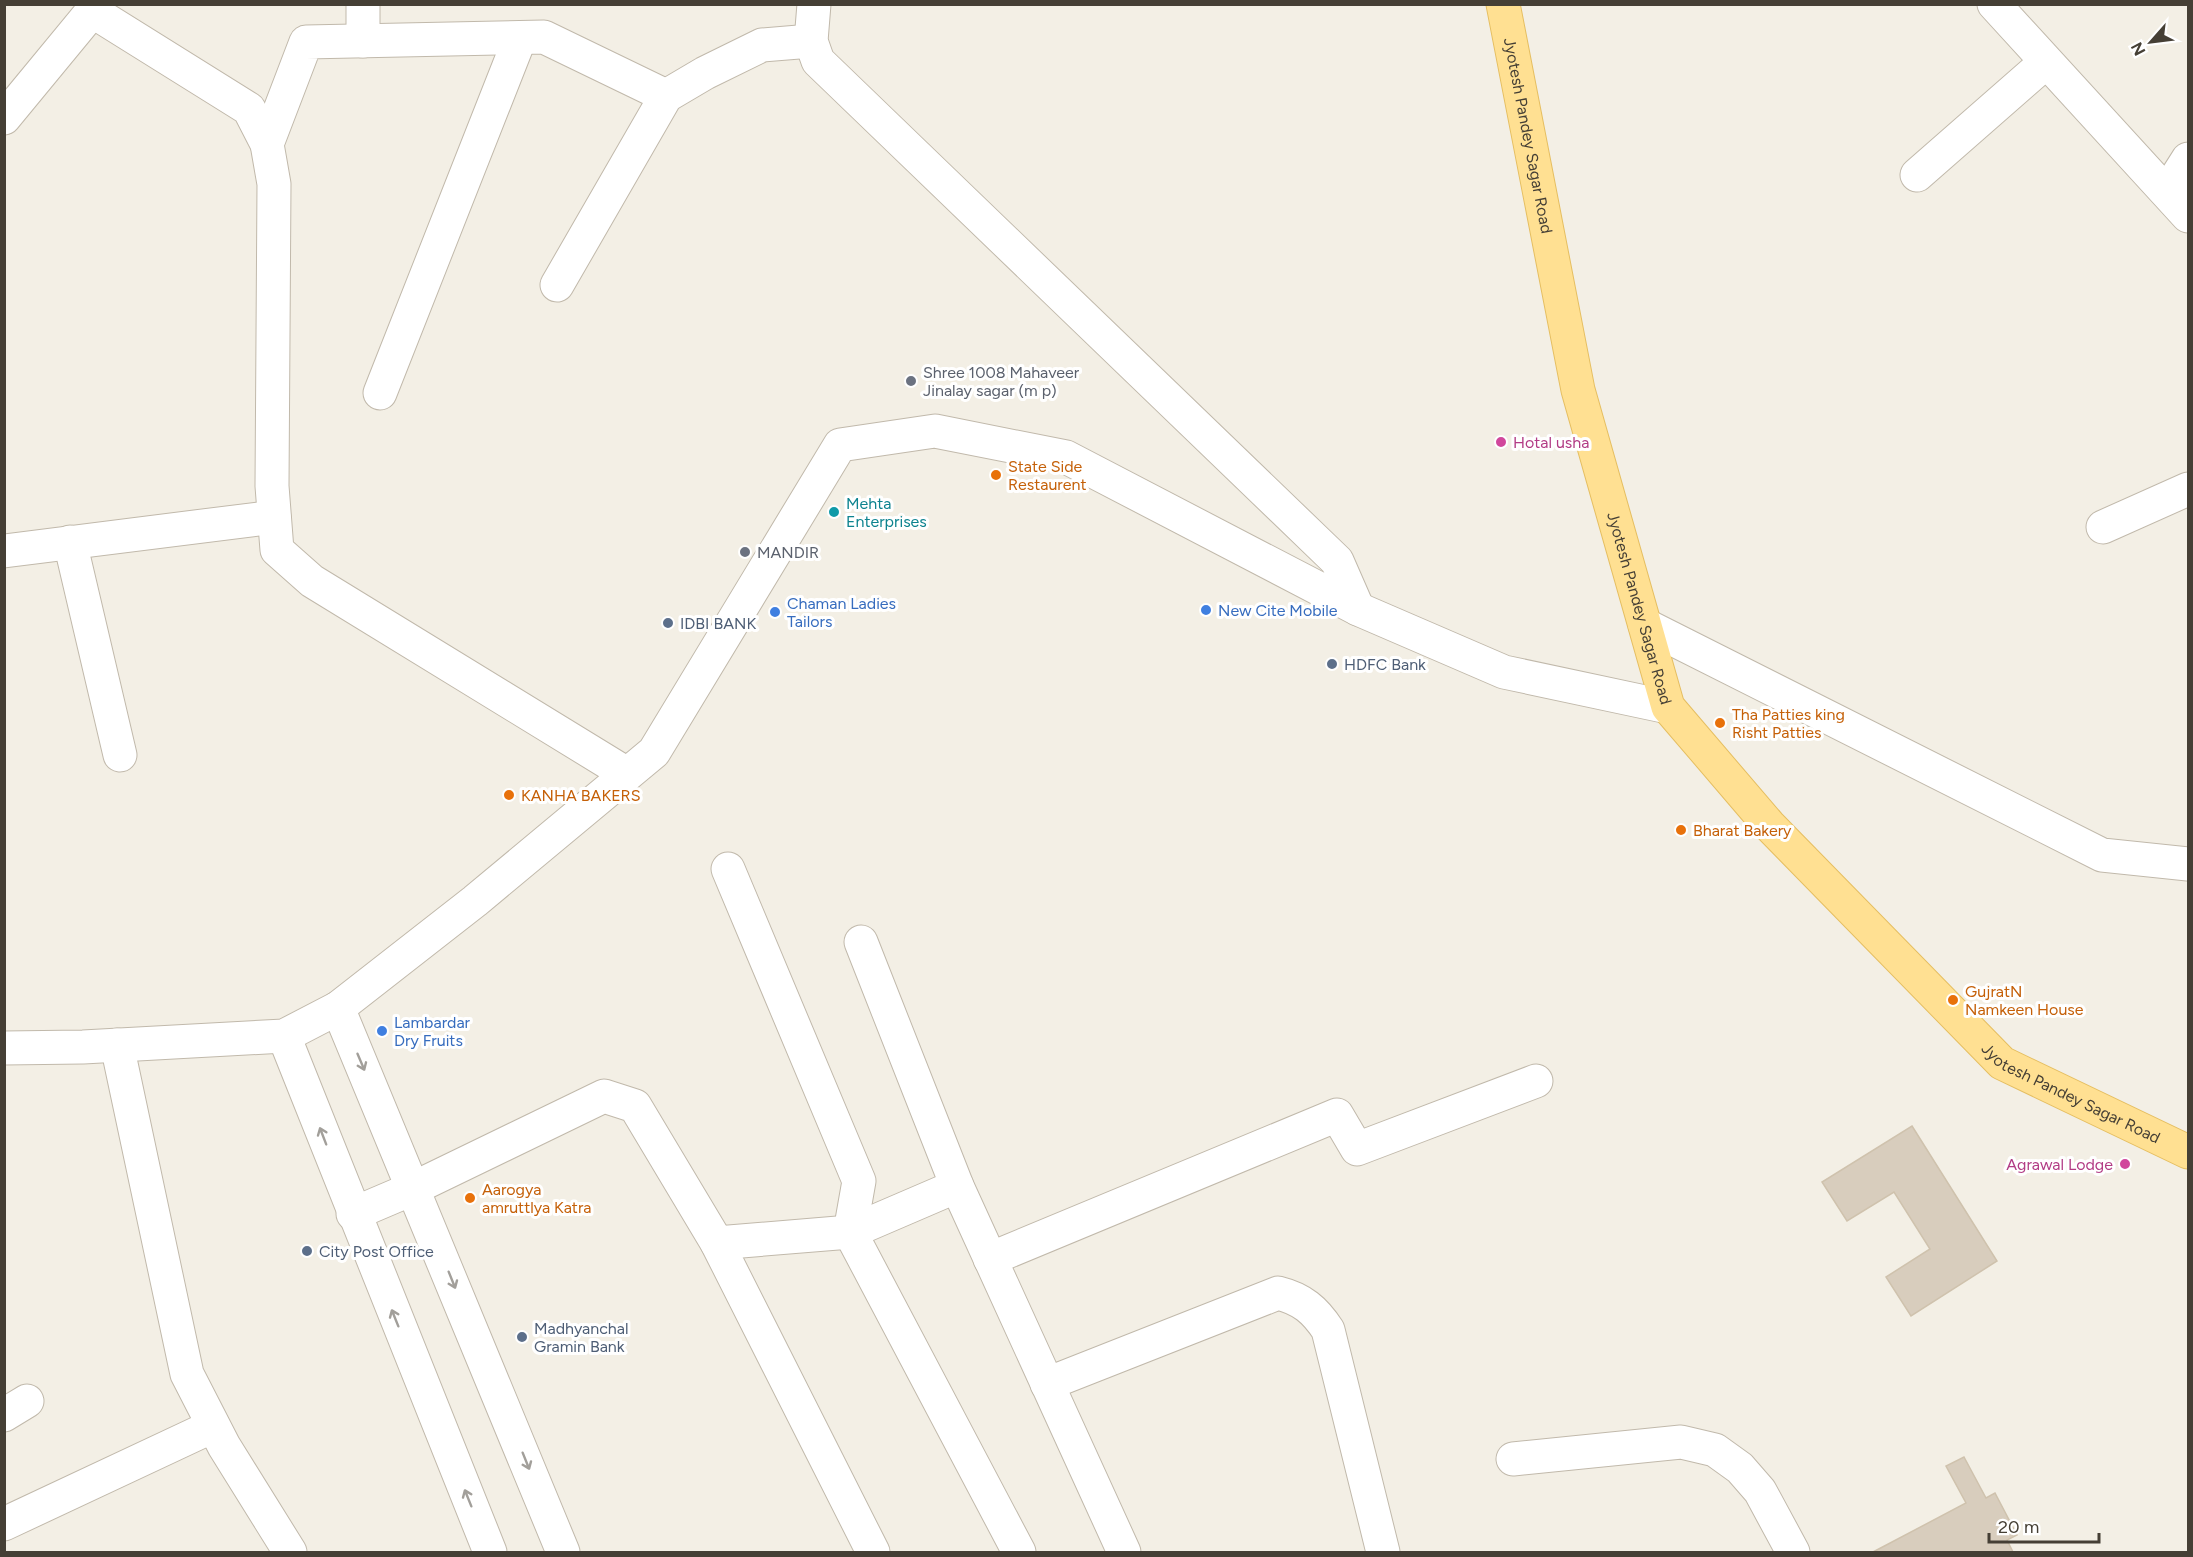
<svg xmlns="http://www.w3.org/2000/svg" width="2193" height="1557" font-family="Figtree,sans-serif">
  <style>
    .building { fill: #d8cdbd; stroke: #cfc2ad; stroke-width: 1.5 }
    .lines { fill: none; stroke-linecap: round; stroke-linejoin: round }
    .minor-casing { stroke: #c1b9ab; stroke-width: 35 }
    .major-casing { stroke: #e5be61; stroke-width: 35 }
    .minor { stroke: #fff; stroke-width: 33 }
    .major { stroke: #ffe092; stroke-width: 33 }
    .oneway { stroke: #a29f9a }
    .worship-dot { fill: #6b7280; stroke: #fff; stroke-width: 2 }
    .hotel-dot { fill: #d1479c; stroke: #fff; stroke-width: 2 }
    .food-dot { fill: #e8710a; stroke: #fff; stroke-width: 2 }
    .culture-dot { fill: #0f9aa8; stroke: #fff; stroke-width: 2 }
    .shop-dot { fill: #3f7fe0; stroke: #fff; stroke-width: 2 }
    .service-dot { fill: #5c6f8a; stroke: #fff; stroke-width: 2 }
    .labels { text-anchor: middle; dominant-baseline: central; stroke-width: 6; stroke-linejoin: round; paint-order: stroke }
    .street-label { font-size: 16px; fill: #453f35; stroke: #fff }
    .worship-label { font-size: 16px; fill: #5b616d; stroke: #fff; text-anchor: start }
    .hotel-label { font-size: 16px; fill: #b23c85; stroke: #fff; text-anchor: start }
    .food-label { font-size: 16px; fill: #c56008; stroke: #fff; text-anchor: start }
    .culture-label { font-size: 16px; fill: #0d838f; stroke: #fff; text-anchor: start }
    .shop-label { font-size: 16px; fill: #366cbe; stroke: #fff; text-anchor: start }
    .service-label { font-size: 16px; fill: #4e5e75; stroke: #fff; text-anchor: start }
  </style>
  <rect width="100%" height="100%" fill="#f3efe5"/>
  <g class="building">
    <polygon points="1912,1126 1997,1261 1911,1316 1886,1277 1930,1249 1894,1192 1847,1221 1822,1182"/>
    <polygon points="1964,1457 1986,1498 1995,1493 2017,1535 2007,1540 2013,1552 1873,1552 1966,1503 1946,1466"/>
  </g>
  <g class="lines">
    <g class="minor-casing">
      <g id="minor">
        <polyline points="814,4 811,41 818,61 1337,561 1358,609"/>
        <polyline points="1994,4 2188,216"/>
        <polyline points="92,11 249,109 267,144 274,184 272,486 277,550 312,581 627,774"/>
        <polyline points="363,41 363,4"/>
        <polyline points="4,118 98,4"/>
        <polyline points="267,144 306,42 544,37 666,96"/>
        <polyline points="1917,175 2046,62"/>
        <polyline points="2167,192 2188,159"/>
        <polyline points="557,285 666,96 705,73 762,45 811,41"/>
        <polyline points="380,393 520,38"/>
        <polyline points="2103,527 2188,489"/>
        <polyline points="70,542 120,755"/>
        <polyline points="4,551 274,517"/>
        <polyline points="1645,625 2102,855 2188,864"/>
        <polyline points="728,869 859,1181 850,1232 1019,1552"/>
        <polyline points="861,942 957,1186 1124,1552"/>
        <polyline points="338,1008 563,1552"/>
        <polyline points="284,1036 490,1552"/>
        <polyline points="117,1045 187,1374 224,1446 290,1552"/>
        <polyline points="4,1048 83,1047 284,1036 338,1008 475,901 654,752 840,445 935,431 1066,457 1358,609 1504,672 1668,707"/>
        <polyline points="353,1214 414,1188 604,1096 635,1106 717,1243 873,1552"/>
        <polyline points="717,1243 850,1232 957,1186"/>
        <polyline points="990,1259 1337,1115 1357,1149 1536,1081"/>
        <path d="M1047,1384L1278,1293C1302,1299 1315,1310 1328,1330L1383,1552"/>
        <polyline points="4,1415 27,1401"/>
        <polyline points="1513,1459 1681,1442 1715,1450 1740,1468 1760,1491 1793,1552"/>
        <polyline points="4,1524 213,1426"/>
      </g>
    </g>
    <g class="major-casing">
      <g id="major">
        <path id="s1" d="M1503,4L1578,390L1668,707L1769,825L2002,1063L2188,1152"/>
      </g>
    </g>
    <use href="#minor" class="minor"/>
    <use href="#major" class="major"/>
  </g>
  <defs><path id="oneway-shaft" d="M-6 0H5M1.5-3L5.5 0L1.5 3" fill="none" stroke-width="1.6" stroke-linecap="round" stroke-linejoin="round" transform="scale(1.5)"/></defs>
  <g class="oneway">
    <use href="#oneway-shaft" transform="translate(361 1062) rotate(67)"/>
    <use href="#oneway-shaft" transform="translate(323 1136) rotate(-111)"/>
    <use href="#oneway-shaft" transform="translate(452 1280) rotate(68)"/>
    <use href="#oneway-shaft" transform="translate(395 1318) rotate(-112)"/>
    <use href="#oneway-shaft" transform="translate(526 1461) rotate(68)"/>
    <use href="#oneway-shaft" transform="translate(468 1498) rotate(-112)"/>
  </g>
  <g class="worship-dot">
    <circle cx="911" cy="381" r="6"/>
    <circle cx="745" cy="552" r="6"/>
  </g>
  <g class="hotel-dot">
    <circle cx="1501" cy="442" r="6"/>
    <circle cx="2125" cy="1164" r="6"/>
  </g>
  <g class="food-dot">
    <circle cx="996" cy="475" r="6"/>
    <circle cx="1720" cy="723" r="6"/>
    <circle cx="509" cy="795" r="6"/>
    <circle cx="1681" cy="830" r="6"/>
    <circle cx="1953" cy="1000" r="6"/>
    <circle cx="470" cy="1198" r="6"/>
  </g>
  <circle class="culture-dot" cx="834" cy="512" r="6"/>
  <g class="shop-dot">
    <circle cx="1206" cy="610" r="6"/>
    <circle cx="775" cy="612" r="6"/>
    <circle cx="382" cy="1031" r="6"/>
  </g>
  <g class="service-dot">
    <circle cx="668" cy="623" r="6"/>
    <circle cx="1332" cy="664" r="6"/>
    <circle cx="307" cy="1251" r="6"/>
    <circle cx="522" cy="1337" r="6"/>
  </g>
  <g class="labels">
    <g class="street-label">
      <text stroke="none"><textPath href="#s1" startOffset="134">Jyotesh Pandey Sagar Road</textPath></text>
      <text stroke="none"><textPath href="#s1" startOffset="620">Jyotesh Pandey Sagar Road</textPath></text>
      <text stroke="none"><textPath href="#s1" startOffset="1286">Jyotesh Pandey Sagar Road</textPath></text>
    </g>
    <g class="worship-label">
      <text x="923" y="372">Shree 1008 Mahaveer<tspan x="923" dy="18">Jinalay sagar (m p)</tspan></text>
      <text x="757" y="552">MANDIR</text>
    </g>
    <g class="hotel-label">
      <text x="1513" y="442">Hotal usha</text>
      <text x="2113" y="1164" text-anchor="end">Agrawal Lodge</text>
    </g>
    <g class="food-label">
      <text x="1008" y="466">State Side<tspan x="1008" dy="18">Restaurent</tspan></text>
      <text x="1732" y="714">Tha Patties king<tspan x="1732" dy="18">Risht Patties</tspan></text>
      <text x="521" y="795">KANHA BAKERS</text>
      <text x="1693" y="830">Bharat Bakery</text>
      <text x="1965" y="991">GujratN<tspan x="1965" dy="18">Namkeen House</tspan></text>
      <text x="482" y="1189">Aarogya<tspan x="482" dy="18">amruttlya Katra</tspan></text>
    </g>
    <g class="culture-label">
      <text x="846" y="503">Mehta<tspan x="846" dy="18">Enterprises</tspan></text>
    </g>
    <g class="shop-label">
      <text x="787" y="603">Chaman Ladies<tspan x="787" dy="18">Tailors</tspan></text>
      <text x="1218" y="610">New Cite Mobile</text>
      <text x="394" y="1022">Lambardar<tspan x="394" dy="18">Dry Fruits</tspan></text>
    </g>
    <g class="service-label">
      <text x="680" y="623">IDBI BANK</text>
      <text x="1344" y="664">HDFC Bank</text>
      <text x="319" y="1251">City Post Office</text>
      <text x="534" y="1328">Madhyanchal<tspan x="534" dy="18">Gramin Bank</tspan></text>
    </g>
  </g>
  <rect width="2193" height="1557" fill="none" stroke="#453f35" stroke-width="12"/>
  <g transform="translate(2151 42) rotate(242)" stroke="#ffffff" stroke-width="4.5" paint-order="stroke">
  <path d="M0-4.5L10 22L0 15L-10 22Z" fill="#453f35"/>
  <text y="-9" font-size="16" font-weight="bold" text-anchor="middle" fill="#453f35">N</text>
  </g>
  <path d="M1989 1533v9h110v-9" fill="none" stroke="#453f35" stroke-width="3"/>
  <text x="1998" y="1533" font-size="18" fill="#453f35" stroke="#ffffff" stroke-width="4.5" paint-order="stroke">20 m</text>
</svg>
